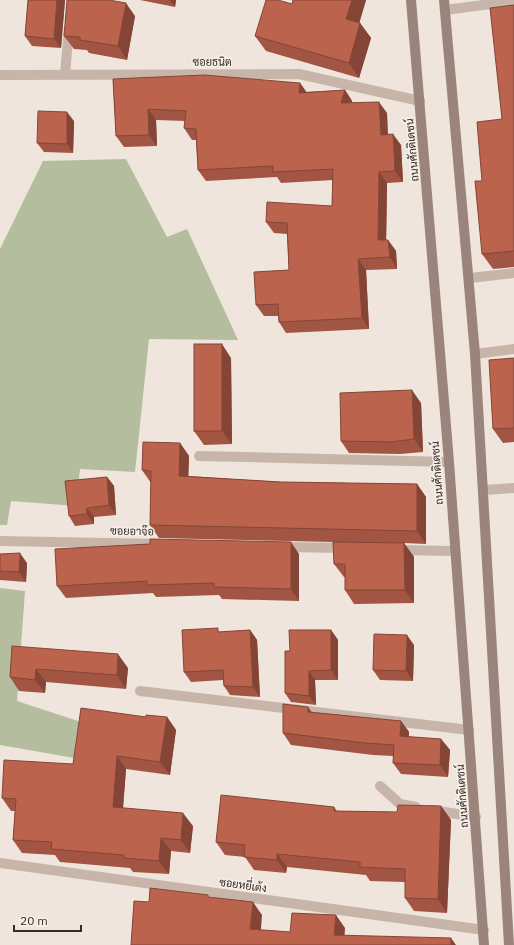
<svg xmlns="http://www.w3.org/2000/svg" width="514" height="945" font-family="'IBM Plex Sans',Sarabun,sans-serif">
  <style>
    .green { fill: #b4bd9d }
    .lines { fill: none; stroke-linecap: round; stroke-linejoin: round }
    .service { stroke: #c7b5a9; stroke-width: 10 }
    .minor { stroke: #c7b5a9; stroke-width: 10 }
    .secondary { stroke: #9a847b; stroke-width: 10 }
    .wall { fill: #a25543 }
    .shaded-wall { fill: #844537 }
    .building { fill: #bc634e; stroke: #844537 }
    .labels { text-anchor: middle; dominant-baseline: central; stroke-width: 3; stroke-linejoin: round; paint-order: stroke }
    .street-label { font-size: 11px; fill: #352b28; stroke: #f8f0e8 }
  </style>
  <rect width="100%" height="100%" fill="#f0e5dc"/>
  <g class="green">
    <polygon points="126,159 167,237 187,229 238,340 149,339 135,472 80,469 76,506 11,501 7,525 0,525 0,249 43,161"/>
    <polygon points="0,588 25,591 17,701 87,724 80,759 0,745"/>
  </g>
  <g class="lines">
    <g class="service">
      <polyline points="475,354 514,349"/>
      <polyline points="484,490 514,488"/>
    </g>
    <g class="minor">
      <polyline points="445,10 514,1"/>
      <polyline points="65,74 69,29"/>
      <polyline points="0,75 299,74 420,101"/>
      <polyline points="470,278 514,273"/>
      <polyline points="199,456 449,462"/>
      <polyline points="0,541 163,544"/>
      <polyline points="281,547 347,548"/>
      <polyline points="397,550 454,551"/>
      <polyline points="140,691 469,730"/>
      <polyline points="380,786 400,804 416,807"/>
      <polyline points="432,810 476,817"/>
      <polyline points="0,863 484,930"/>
    </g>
    <g class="secondary">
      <polyline points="411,0 449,462 484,945"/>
      <polyline points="444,0 475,354 509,945"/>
    </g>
  </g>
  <g class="wall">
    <polygon points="28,0 65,0 61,48 32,46 25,36"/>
    <polygon points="140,0 176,0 175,7"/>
    <polygon points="293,0 366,0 359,23 360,23 371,38 359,78 266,51 255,36 292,4"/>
    <polygon points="514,5 514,267 493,269 482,254 482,181 502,119"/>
    <polygon points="135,16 127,60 89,53 87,50 74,49 64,36"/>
    <polygon points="113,79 300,83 306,92 345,90 352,101 352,103 387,113 388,135 401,145 403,182 387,183 386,240 388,240 396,251 397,269 366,270 369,329 286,333 279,322 278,316 264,316 256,305 289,270 287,234 274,233 266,222 332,206 333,180 281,183 277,177 206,181 198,170 196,140 192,140 184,128 185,121 156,120 157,146 124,147 116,136"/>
    <polygon points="74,121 73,153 44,152 37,143"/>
    <polygon points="231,358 232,444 204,445 194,431"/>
    <polygon points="514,358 514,442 503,443 493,429"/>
    <polygon points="421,403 423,452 400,454 349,453 341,441"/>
    <polygon points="180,443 189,456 188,476 281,482 417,484 426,497 426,544 404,543 414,557 414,603 354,604 345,590 345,577 344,577 334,564 333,542 159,538 150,525 151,483 142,470"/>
    <polygon points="107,477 114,486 116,515 94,517 94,524 75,526 69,516"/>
    <polygon points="0,554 27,563 26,582 0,580"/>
    <polygon points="299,554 299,601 222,599 219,595 156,597 153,593 66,598 57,586"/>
    <polygon points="250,630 257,640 260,697 230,695 224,686 223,680 191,682 184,672 221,632"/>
    <polygon points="331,630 338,640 338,680 315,680 316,705 291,702 285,693 290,651"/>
    <polygon points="414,645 413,681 380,680 373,670"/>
    <polygon points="12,646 128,668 126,689 46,682 45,693 19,691 10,677"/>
    <polygon points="311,712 401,721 409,732 408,737 441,739 450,750 448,777 401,774 393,763 393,756 373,755 291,745 283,733"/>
    <polygon points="146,717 167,717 176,730 170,775 126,769 123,808 193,826 190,853 171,851 169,874 133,872 130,868 60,862 55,855 22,853 13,840 15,811 11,811 2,798 73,764"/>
    <polygon points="441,806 451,820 447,913 414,911 405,898 405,882 370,881 366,875 287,867 286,873 254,870 245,857 225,855 216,842 334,807 337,811 397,812"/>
  </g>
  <g class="shaded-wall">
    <polygon points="57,0 65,0 61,48 54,39"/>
    <polygon points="170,0 176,0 175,7"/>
    <polygon points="352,0 366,0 356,34 346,19"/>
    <polygon points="126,3 135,16 127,60 118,46"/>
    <polygon points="360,23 371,38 359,78 349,63"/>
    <polygon points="300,83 308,94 299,93"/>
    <polygon points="345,90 352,101 349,114 341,103"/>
    <polygon points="379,102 387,113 388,146 381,135"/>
    <polygon points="148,109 156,120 157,146 149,135"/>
    <polygon points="67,112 74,121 73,153 67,144"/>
    <polygon points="393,134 401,145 403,182 395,171"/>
    <polygon points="379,172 387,183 386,251 378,240"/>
    <polygon points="388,240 396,251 397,269 390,257"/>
    <polygon points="358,259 366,270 369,329 362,318"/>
    <polygon points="222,344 231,358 232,444 222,431"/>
    <polygon points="412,390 421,403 423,452 414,439"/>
    <polygon points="180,443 189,456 188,489 179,476"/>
    <polygon points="107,477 114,486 116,515 109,505"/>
    <polygon points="417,484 426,497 426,544 417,531"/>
    <polygon points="87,508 94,517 94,524 87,514"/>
    <polygon points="291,542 299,554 299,601 291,589"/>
    <polygon points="404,543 414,557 414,603 405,590"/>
    <polygon points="20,553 27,563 26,582 19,572"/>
    <polygon points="250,630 257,640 260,697 253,687"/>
    <polygon points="331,630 338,640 338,680 331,670"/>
    <polygon points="407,635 414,645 413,681 406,671"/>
    <polygon points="118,654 128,668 126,689 117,675"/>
    <polygon points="36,669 46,682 45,693 35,680"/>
    <polygon points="309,671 315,680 316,705 309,696"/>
    <polygon points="308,707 316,718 308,712"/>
    <polygon points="167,717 176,730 170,775 160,762"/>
    <polygon points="401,721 409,732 408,748 400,736"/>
    <polygon points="441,739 450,750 448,777 440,765"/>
    <polygon points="117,756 126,769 122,820 113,807"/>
    <polygon points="441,806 451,820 447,913 438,899"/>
    <polygon points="183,813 193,826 190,853 181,840"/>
    <polygon points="161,838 171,851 169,874 159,861"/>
    <polygon points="277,854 287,867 286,873 277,860"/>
    <polygon points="253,902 262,915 260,942 250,929"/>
    <polygon points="336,915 345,928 344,945 334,935"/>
    <polygon points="451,938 456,945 451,945"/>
  </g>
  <g class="building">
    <polygon points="28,0 57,0 54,39 25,36"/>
    <polygon points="67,0 109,0 126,3 118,46 80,40 80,37 64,36"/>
    <polygon points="266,0 278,0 292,4 293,0 352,0 346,19 360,23 349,63 255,36"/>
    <polygon points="514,5 514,251 482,254 475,181 482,181 477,122 502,119 490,8"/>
    <polygon points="204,75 300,83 299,93 345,90 341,103 379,102 381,135 393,134 395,171 379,172 378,240 388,240 390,257 358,259 362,318 279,322 278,304 256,305 254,272 289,270 287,223 266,222 267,202 332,206 333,169 273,172 273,166 198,170 196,129 184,128 186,111 148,109 149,135 116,136 113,79"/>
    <polygon points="38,111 67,112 67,144 37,143"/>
    <rect x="194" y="344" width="28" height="87"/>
    <polygon points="514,358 514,428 493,429 489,360"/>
    <polygon points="412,390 414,439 391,442 341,441 340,393"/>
    <polygon points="143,442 180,443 179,476 281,482 417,484 417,531 150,525 151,471 142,470"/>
    <polygon points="107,477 109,505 87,508 87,514 69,516 65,481"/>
    <polygon points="150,539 291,542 291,589 214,587 214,583 147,585 147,581 57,586 55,549 150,544"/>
    <polygon points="333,542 404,543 405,590 345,590 345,564 334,564"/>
    <polygon points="20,553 19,572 0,571 0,554"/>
    <polygon points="218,628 218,632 250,630 253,687 224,686 223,670 184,672 182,630"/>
    <polygon points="289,630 331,630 331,670 309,671 309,696 285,693 285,651 290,651"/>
    <polygon points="374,634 407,635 406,671 373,670"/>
    <polygon points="12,646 118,654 117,675 36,669 35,680 10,677"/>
    <polygon points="283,704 308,707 308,712 401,721 400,736 441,739 440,765 393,763 394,745 365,743 283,733"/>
    <polygon points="81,708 146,717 146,715 167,717 160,762 117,756 113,807 183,813 181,840 161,838 159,861 124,858 124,855 51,849 52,842 13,840 16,799 2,798 4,760 73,764"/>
    <polygon points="221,795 334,807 334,811 397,812 398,805 441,806 438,899 405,898 405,869 360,867 360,862 277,854 277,860 244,857 245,845 216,842"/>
    <polygon points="150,888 208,895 208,897 253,902 250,929 290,932 292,913 336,915 334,935 451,938 451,945 131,945 134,901 149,902"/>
  </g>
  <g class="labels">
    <g class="street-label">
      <text x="212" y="62">ซอยธนิต</text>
      <text transform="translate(412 150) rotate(-95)">ถนนศักดิเดชน์</text>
      <text transform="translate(437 473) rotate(-94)">ถนนศักดิเดชน์</text>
      <text transform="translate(132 531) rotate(1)">ซอยอาจ๊อ</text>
      <text transform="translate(462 796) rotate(-94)">ถนนศักดิเดชน์</text>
      <text transform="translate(243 885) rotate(8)">ซอยหยี่เต้ง</text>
    </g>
  </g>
  <path d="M14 925v6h67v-6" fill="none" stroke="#352b28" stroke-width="2"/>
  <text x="20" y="925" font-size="12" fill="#352b28" stroke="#f8f0e8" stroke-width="3" paint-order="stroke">20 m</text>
</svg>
